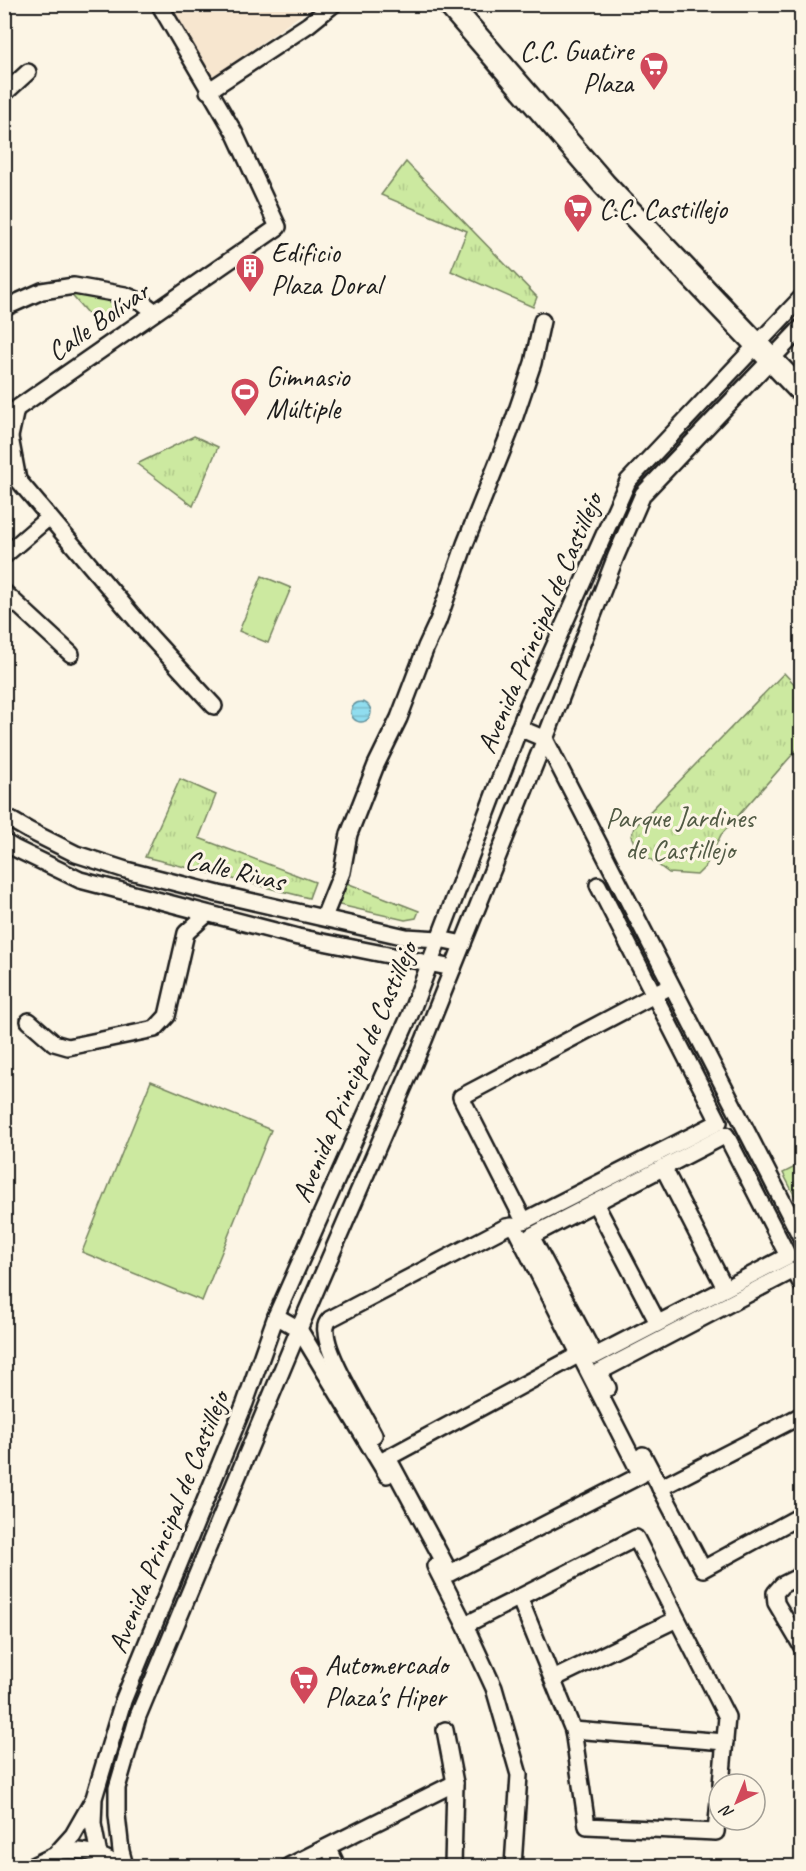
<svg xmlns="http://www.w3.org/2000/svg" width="806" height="1871" font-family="Caveat,sans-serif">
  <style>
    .built { fill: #f7e6cf }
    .grass { fill: url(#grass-tufts); stroke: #74825e; stroke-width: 1.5 }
    .pitch { fill: #cce9a0; stroke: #74825e; stroke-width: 1.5 }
    .water { fill: url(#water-rules); stroke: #62909b; stroke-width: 1.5 }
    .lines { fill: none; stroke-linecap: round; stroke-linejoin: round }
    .minor-casing { stroke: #1c1c1c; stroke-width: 20 }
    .secondary-casing { stroke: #1c1c1c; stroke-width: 27 }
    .minor { stroke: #fcf5e5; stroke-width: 15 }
    .secondary { stroke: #fcf5e5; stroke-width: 22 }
    .labels { text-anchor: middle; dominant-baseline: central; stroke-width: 6; stroke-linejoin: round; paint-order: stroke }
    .poi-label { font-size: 28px; fill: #1c1c1c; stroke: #fcf5e5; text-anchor: start }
    .street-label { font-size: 28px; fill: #1c1c1c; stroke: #fcf5e5 }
    .park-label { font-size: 28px; fill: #515a44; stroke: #fcf5e5 }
  </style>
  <defs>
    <pattern id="grass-tufts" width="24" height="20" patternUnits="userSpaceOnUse" patternTransform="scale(1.5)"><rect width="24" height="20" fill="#cce9a0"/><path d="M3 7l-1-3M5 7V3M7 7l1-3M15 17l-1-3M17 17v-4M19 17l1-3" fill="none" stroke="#afc789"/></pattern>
    <pattern id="water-rules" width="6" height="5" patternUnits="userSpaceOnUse" patternTransform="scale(1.5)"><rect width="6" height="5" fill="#90ddef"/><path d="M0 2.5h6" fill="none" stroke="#7cbdcc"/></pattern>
  </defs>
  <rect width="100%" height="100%" fill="#fcf5e5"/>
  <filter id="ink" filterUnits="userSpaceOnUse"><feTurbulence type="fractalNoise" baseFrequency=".0167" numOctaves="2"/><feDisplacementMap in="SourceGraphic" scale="12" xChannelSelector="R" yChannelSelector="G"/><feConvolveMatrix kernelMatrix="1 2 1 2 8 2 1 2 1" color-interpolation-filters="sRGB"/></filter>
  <g filter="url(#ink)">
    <polygon class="built" points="167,5 315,5 209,80"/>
    <g class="grass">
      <polygon points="406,162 537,297 533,307 451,271 467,231 381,195"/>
      <polygon points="69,292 127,301 94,321"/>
      <polygon points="194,436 218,447 193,506 137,464"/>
      <polygon points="784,673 801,691 801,745 721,835 705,867 697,875 669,873 637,849 631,836 634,828"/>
      <polygon points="180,779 216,795 199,838 315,882 309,898 145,857"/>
      <polygon points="344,882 419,911 416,918 405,920 335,904"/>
    </g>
    <g class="pitch">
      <polygon points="262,576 291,588 268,643 239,631"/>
      <polygon points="151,1081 271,1130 202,1301 82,1252"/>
      <polygon points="801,1164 801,1208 783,1173"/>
    </g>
    <circle class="water" cx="361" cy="712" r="10"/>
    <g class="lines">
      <g class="minor-casing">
        <g id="minor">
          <polyline points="159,4 234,132 278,227 16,409 10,437 18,480 149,635 214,706"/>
          <polyline points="208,91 308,25 334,4"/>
          <polyline points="4,94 28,72"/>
          <polyline points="4,308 42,291 74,286 125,295 142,302 155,312"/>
          <polyline points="4,556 49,517"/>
          <polyline points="4,592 71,654"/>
          <polyline points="519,728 545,739 802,1239"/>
          <polyline points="4,816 28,830 76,854 126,870 219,894 406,937 439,939 463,944"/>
          <polyline points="4,842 14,848 80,880 298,937 453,968"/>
          <polyline points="598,885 719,1122 524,1221 461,1097 654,995 671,986"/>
          <polyline points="324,917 342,872 349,834 376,765 399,718 426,647 438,621 465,544 509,434 533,363 542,321"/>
          <polyline points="29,1021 54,1043 68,1047 155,1029 167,1016 186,933 207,914"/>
          <polygon points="726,1135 788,1256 595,1356 531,1236"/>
          <polyline points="663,1167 725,1288"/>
          <polyline points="595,1203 658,1323"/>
          <polyline points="276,1316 299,1329 387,1475"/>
          <polyline points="608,1388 599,1372 794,1270 802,1285"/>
          <path d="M374,1435C362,1411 327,1357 326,1332C325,1327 326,1323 330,1319L506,1227L512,1226L516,1230L641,1475L450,1573L388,1458"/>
          <polyline points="643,1455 703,1569 802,1515"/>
          <polyline points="380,1462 580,1354"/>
          <polyline points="660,1488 802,1415"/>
          <polyline points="435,1566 465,1625 494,1688 519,1775 513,1866"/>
          <polyline points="802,1575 782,1585 775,1593 776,1603 802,1647"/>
          <polyline points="519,1597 573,1730 587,1826 716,1832 719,1801"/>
          <polyline points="465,1625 636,1538 727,1717 721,1784"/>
          <polyline points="553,1679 677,1619"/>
          <polyline points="445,1730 455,1783 453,1866"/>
          <polyline points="573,1730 725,1742"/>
          <polyline points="328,1847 337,1866"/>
          <path d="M59,1851C80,1849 101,1853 118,1866"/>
          <polyline points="32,1866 55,1855 73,1835 93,1800"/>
          <polyline points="101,1866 93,1824 94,1798 123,1701 245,1403 276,1316 410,1015 528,705 628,481 802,297"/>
          <polyline points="125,1866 121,1851 117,1815 117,1788 138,1716 299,1329 424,1040 545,739 616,556 643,494 802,327"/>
          <polyline points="289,1866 455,1783"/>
        </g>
      </g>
      <g class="secondary-casing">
        <polyline id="secondary" points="449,4 604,184 802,392"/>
      </g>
      <use href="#minor" class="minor"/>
      <use href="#secondary" class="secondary"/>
    </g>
  </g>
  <defs>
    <g id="supermarket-pin" transform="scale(1.5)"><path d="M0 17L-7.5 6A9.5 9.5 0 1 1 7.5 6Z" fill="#d1495b" stroke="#fcf5e5"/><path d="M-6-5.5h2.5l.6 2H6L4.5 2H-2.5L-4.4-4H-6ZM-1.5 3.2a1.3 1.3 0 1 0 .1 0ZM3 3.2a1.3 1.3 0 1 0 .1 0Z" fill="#fff"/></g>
    <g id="building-pin" transform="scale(1.5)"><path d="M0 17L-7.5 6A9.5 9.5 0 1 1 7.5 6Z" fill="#d1495b" stroke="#fcf5e5"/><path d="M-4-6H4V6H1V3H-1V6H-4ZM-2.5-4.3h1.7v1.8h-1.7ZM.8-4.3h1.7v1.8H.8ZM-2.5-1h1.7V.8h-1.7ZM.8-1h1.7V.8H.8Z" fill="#fff"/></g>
    <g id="stadium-pin" transform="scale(1.5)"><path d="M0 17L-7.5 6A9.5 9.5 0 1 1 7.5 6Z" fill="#d1495b" stroke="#fcf5e5"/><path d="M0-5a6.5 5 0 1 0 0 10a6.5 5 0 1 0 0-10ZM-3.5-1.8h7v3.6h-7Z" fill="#fff"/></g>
  </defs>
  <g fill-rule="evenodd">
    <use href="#supermarket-pin" x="654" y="66"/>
    <use href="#supermarket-pin" x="578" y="208"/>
    <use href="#building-pin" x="250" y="268"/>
    <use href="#stadium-pin" x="245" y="392"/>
    <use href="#supermarket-pin" x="304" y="1680"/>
  </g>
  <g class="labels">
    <g class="poi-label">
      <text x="633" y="50" text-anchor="end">C.C. Guatire<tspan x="633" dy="32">Plaza</tspan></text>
      <text x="599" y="208">C.C. Castillejo</text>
      <text x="271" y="252">Edificio<tspan x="271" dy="32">Plaza Doral</tspan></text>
      <text x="266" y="376">Gimnasio<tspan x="266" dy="32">Múltiple</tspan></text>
      <text x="325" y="1664">Automercado<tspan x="325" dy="32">Plaza's Hiper</tspan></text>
    </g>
    <g class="street-label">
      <text transform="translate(98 321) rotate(-35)">Calle Bolívar</text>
      <text transform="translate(539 623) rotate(-67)">Avenida Principal de Castillejo</text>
      <text transform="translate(235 870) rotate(13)">Calle Rivas</text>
      <text transform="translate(354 1072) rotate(-67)">Avenida Principal de Castillejo</text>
      <text transform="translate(168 1522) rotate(-68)">Avenida Principal de Castillejo</text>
    </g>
    <g class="park-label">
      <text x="680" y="817">Parque Jardines<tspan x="680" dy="32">de Castillejo</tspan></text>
    </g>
  </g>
  <rect width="806" height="1871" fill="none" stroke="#fcf5e5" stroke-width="24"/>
  <rect x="12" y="12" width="782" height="1847" fill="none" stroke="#1c1c1c" stroke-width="2" filter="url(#ink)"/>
  <g transform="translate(737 1802) rotate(223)"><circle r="28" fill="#fcf5e5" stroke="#a29e95" stroke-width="1.5"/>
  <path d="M0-4.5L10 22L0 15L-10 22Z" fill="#d1495b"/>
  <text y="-9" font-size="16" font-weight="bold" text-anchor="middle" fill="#1c1c1c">N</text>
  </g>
</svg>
